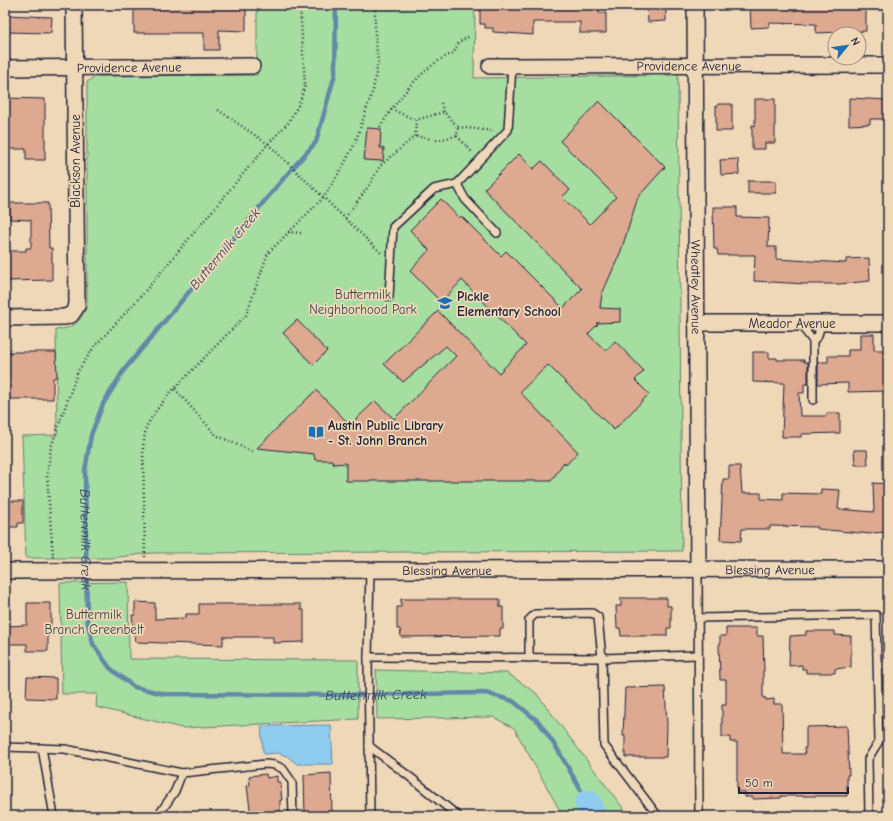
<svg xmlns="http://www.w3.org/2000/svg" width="893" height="821" font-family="'Comic Neue',sans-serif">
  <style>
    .green { fill: #a6dda0; stroke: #64806e }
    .water { fill: #8fcdf0; stroke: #6389a8 }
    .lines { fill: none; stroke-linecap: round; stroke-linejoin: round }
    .stream { stroke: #6389a8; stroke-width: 4.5 }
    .river { stroke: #8fcdf0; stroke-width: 26 }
    .building { fill: #dda991; stroke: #22223b }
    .lane-casing { stroke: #22223b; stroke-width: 10 }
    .street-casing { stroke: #22223b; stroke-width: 18 }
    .path { stroke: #22223b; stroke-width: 2.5; stroke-dasharray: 1 3; stroke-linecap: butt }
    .lane { stroke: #eed8b7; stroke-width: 7 }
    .street { stroke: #eed8b7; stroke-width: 15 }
    .labels { text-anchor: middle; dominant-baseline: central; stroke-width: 3.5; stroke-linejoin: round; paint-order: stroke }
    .street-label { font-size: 13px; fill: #22223b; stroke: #eed8b7 }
    .park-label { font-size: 13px; fill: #3c474f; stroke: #eed8b7 }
    .poi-label { font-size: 13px; font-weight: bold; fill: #22223b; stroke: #eed8b7; text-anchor: start }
    .water-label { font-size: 14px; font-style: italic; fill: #38445f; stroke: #eed8b7 }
  </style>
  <rect width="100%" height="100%" fill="#eed8b7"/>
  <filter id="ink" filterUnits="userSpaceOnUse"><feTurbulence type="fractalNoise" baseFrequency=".025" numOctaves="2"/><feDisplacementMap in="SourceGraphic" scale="8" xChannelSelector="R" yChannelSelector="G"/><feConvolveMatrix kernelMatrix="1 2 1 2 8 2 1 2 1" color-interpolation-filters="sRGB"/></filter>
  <g filter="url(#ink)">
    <g class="green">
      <path d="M257,5H475L474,78L678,75L682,551L151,553L111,558H26L22,436L57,435L56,330C75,327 79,324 87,306V82L97,76L257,75Z"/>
      <polygon points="128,582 129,659 358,660 358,719 182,728 96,707 97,694 62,694 60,583"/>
      <polygon points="376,670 507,673 536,693 629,816 563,816 514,728 493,717 377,719"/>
    </g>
    <polygon class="water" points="331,725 333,764 297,764 287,756 278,753 264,754 263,751 261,726"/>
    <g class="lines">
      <path class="stream" id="s1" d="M336,5L335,74L316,142L283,179L124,370L103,404L91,435L85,471L87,620L93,644L110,668L134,687L165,694L342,695L486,693L513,701L539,722L558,750L588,803"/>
      <polyline class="river" points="588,803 593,816"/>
    </g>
    <g class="building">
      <polygon points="134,5 246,5 246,31 219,30 219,50 204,50 204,33 134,33"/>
      <polygon points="480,5 572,5 572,7 599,7 599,13 606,13 606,33 580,33 580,22 533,22 533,35 493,32 493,28 485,28 485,24 480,24"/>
      <polygon points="647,5 666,5 666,21 648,22"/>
      <polygon points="750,5 866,5 866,31 816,33 816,24 769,23 769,27 751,28"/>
      <polygon points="5,15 52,17 51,33 5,32"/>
      <polygon points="5,98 45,99 45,160 26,160 26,149 5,149"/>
      <polygon points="849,98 888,100 888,119 870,119 870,124 849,125"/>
      <polygon points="755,99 775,99 775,143 765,143 765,149 752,149 752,125 755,126"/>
      <polygon points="599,101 665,167 638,197 621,251 602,294 600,308 620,309 620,322 596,323 598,324 588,334 606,351 615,341 644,371 635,380 649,394 614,430 548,365 520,392 578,452 566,465 564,462 551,481 346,481 346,463 333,464 332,460 315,460 314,454 257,448 316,390 350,425 375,401 394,419 456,356 446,346 403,382 384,364 438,311 499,373 526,345 462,280 441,302 410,271 429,250 410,230 441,199 459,218 461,216 501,256 506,251 563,308 582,289 484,189 519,154 533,169 542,161 570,190 562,197 590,224 616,197 560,141"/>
      <polygon points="718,104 732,104 732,131 716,131 716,106 718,106"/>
      <polygon points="367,128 381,129 380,148 384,148 383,161 364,160"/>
      <polygon points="738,159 739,174 721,175 720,160"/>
      <rect x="748" y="181" width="28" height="12"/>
      <polygon points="10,203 48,203 49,248 52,248 52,280 5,281 5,251 26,251 26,248 31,248 31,220 10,219"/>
      <polygon points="713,207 737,207 737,217 769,218 768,247 776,247 776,259 846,263 846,259 869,258 870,281 839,284 806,284 754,281 755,255 718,255 717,249 714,249"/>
      <polygon points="297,320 327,351 313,365 283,333"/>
      <polygon points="860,334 874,334 874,350 888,350 888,391 848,392 848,383 818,384 818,362 828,362 828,356 848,356 848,350 860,350"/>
      <polygon points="5,352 56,352 57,377 53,378 53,399 5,399"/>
      <polygon points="753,352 769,352 769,358 777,358 777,360 804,360 804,362 808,362 808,384 804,384 804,393 799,393 800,416 826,416 827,413 840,413 840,433 801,434 801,437 782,437 784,383 753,382"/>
      <polygon points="854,450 867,450 868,465 855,465"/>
      <polygon points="729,466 740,466 742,493 761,493 761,499 783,500 783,493 821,494 821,489 840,490 838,509 874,512 873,483 888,484 888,532 871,533 871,534 817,529 818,527 770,526 770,529 742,529 741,541 720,540 723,479 729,479"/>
      <polygon points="5,501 23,501 23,523 18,523 18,527 5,527"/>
      <polygon points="621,598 667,598 667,606 671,606 671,628 667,628 667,636 621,636 620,628 617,628 616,606 621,606"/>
      <polygon points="401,599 500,599 500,607 503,607 503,629 500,629 500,636 401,637 400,629 397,629 397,607 401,607"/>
      <polygon points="135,602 155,603 155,619 186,618 186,614 199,614 199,604 301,604 301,610 304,610 304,642 273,643 273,637 223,637 223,645 135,642 132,615 135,615"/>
      <polygon points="27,603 51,603 51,628 48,630 48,651 27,651 27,644 5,644 5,626 27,625"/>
      <polygon points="726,628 757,628 757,636 763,636 764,671 763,671 763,698 766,698 766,700 774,699 774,704 782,704 783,754 805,754 804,748 806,748 806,727 847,726 849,775 847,775 847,796 781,796 781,798 753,799 753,797 745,797 745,792 737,792 737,742 730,742 730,737 722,737 722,705 726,705 726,680 720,680 719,645 720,645 720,636 726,636"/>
      <polygon points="806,631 835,631 835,635 851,636 851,667 835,669 835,673 806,673 806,669 802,669 802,665 789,666 790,636 806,635"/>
      <polygon points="27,677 56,678 56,699 26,698"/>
      <polygon points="665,687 667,725 666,757 625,757 625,736 623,736 625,688"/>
      <polygon points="331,773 332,816 305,816 304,775"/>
      <polygon points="266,774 267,778 277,776 277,782 280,782 282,800 280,800 280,816 251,816 247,786 250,785 249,776"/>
    </g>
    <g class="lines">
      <g class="lane-casing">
        <g id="lane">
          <polyline points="457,184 465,199 497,233"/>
          <polyline points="389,297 393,227 434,189 457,184 508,130 512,66"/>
          <polyline points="805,323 806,332 813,341"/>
          <polyline points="813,400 813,341 818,336 821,323"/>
          <polyline points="698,570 699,816"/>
          <polyline points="698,618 876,615 879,741 868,759 869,816"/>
          <polyline points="368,657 602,658 604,745 658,816"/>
          <polyline points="529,658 529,620 535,614 592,613 598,617 602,658 698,655"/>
          <polyline points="878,665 888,665"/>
          <polyline points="369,746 410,777 458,816"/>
          <polyline points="5,747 65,749 182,773"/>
          <polyline points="42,748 54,816"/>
          <polyline points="158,816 175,791 182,773 266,764 275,765 283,769 292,782 293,816"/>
          <polyline points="370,816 368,657 370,570"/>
        </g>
      </g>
      <g class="street-casing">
        <g id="street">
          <path id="s2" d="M695,5L698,570"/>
          <path id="s3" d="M490,66L888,65"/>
          <path id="s4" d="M5,68L252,66"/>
          <polyline points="5,318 64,317 71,315 77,306 74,5"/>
          <path id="s5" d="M696,323H888"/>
          <path id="s6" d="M5,571L888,569"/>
        </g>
      </g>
      <g class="path">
        <polyline points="441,103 444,112"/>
        <polyline points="391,109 416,120"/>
        <polyline points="218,110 268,144 382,254"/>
        <path d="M380,127C396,101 425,63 454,53L459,42L470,36"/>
        <polyline points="458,127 494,131"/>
        <polyline points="457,136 473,153"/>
        <polyline points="345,218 370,184 380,166 415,136 416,120 444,112 458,127 457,136 437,140 415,136"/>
        <polyline points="288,232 301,233"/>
        <polyline points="175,389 216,435 253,452"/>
        <polyline points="53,557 47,476 51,447 78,371 94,347 141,296 268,144 288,123 299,104 305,86 300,5"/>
        <polyline points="145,557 143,447 146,427 155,412 170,393 246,315 268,253 324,197 342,168 355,143 373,90 378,62 375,35 375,5"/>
      </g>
      <use href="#lane" class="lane"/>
      <use href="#street" class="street"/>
    </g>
  </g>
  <defs>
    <g id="school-bare" transform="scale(1.2)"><path d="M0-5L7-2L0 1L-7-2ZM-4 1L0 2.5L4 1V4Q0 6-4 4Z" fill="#1f6fb2" stroke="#eed8b7" stroke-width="2.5" paint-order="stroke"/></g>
    <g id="library-bare" transform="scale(1.2)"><path d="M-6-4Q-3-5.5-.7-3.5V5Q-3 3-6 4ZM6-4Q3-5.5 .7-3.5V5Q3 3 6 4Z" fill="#1f6fb2" stroke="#eed8b7" stroke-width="2.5" paint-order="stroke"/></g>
  </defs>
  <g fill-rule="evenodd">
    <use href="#school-bare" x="445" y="303"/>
    <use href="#library-bare" x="316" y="432"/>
  </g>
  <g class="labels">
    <g class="street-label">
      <text stroke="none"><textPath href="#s3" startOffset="199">Providence Avenue</textPath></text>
      <text stroke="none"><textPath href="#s4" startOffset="124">Providence Avenue</textPath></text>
      <text transform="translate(75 161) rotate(-90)">Blackson Avenue</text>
      <text stroke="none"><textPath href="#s2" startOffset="282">Wheatley Avenue</textPath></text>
      <text stroke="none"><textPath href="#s5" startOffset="96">Meador Avenue</textPath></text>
      <text stroke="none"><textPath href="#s6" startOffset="765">Blessing Avenue</textPath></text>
      <text stroke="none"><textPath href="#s6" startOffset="442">Blessing Avenue</textPath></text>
    </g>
    <g class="park-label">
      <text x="363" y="294">Buttermilk<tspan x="363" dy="15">Neighborhood Park</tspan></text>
      <text x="94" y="614">Buttermilk<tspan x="94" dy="15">Branch Greenbelt</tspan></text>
    </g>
    <g class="poi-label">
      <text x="457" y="296">Pickle<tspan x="457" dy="15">Elementary School</tspan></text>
      <text x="328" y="425">Austin Public Library<tspan x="328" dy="15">- St. John Branch</tspan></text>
    </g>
    <g class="water-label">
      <text transform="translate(225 249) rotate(-50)">Buttermilk Creek</text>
      <text stroke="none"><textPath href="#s1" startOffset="616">Buttermilk Creek</textPath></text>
      <text stroke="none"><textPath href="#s1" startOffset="1024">Buttermilk Creek</textPath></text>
    </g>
  </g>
  <rect width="893" height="821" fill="none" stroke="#eed8b7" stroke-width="20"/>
  <rect x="10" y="10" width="873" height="801" fill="none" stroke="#22223b" stroke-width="1.5" filter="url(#ink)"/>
  <g transform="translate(847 46) rotate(61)"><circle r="19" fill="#eed8b7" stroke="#9c8f85"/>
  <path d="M0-3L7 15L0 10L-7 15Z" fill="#1f6fb2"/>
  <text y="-6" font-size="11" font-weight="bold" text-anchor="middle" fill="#22223b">N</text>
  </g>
  <path d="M739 787v6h109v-6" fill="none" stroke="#22223b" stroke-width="2"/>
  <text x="745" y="787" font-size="12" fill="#22223b" stroke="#eed8b7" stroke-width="3" paint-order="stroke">50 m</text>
</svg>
